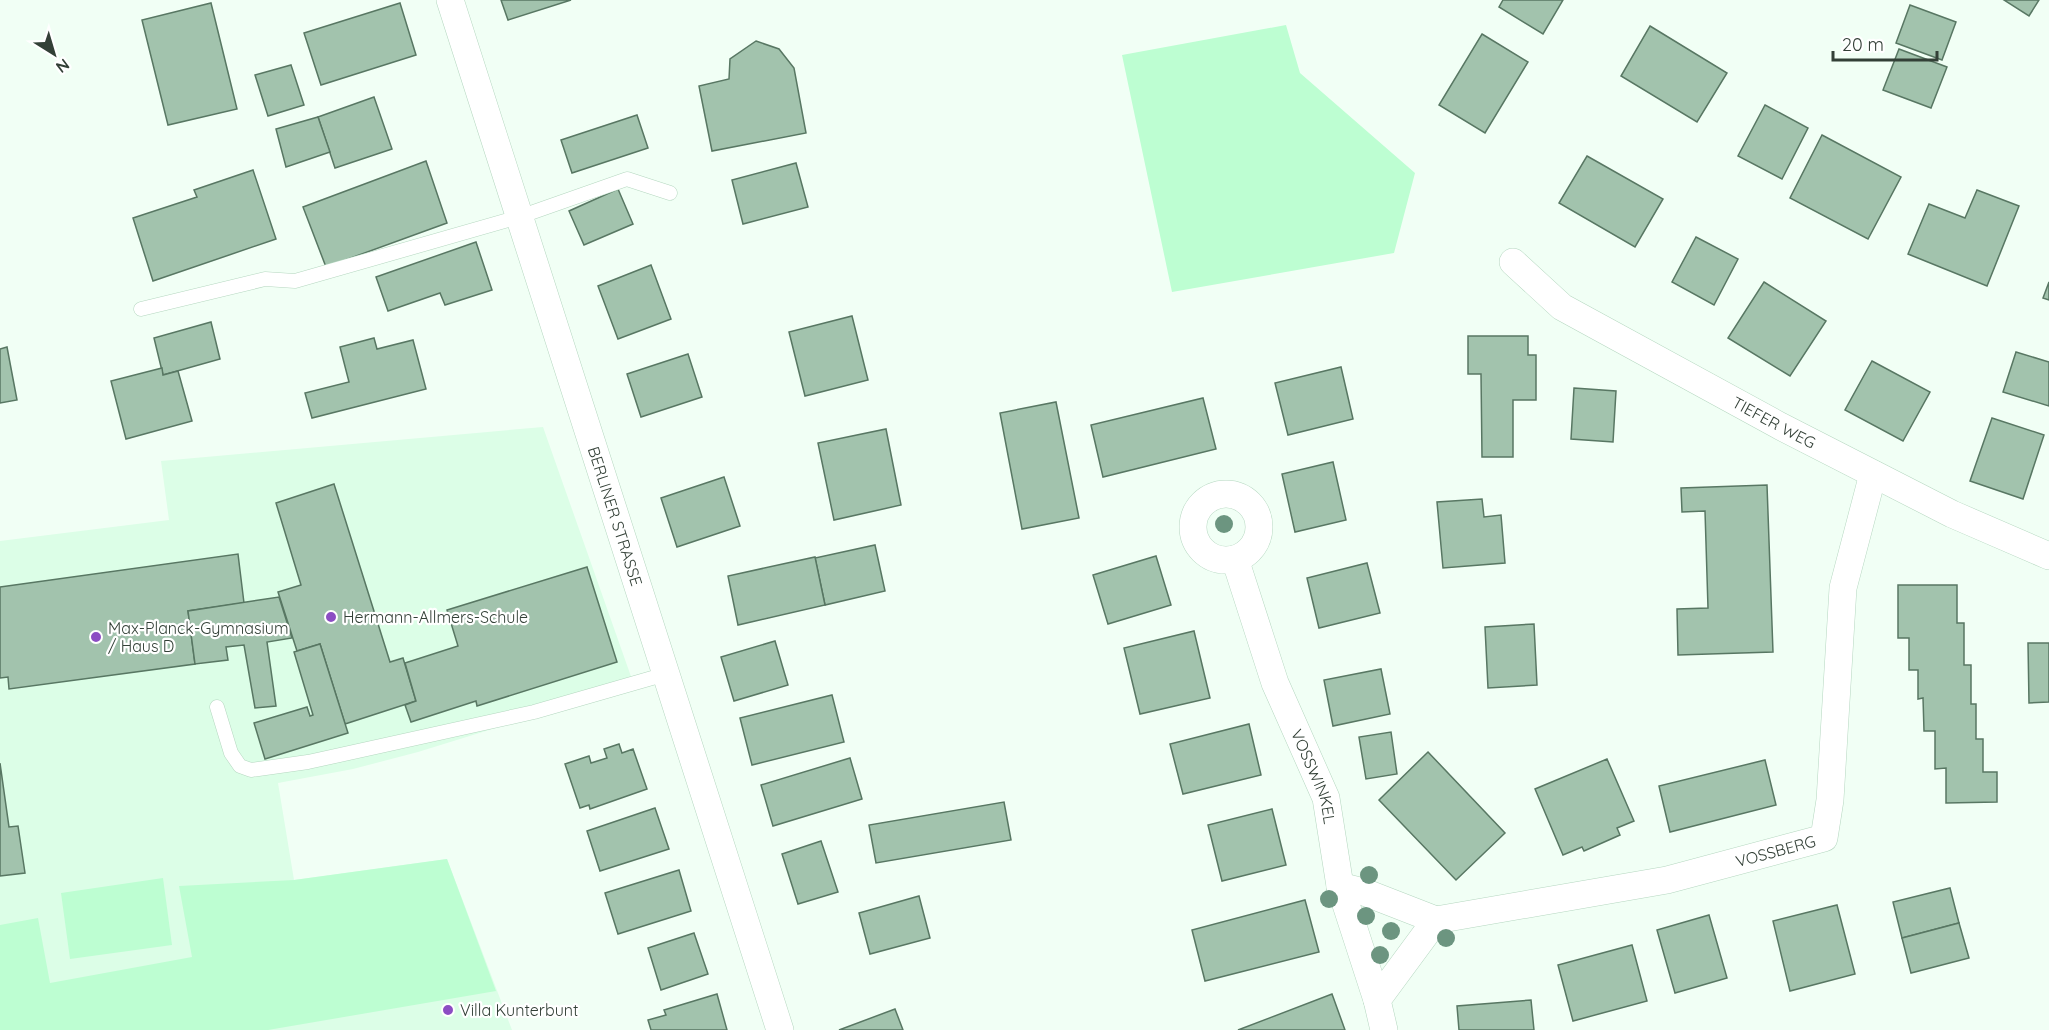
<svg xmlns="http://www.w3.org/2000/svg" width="2049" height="1030" font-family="Quicksand,sans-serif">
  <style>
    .built { fill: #dcfee7 }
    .green { fill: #bdfed2 }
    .building { fill: #a2c3ad; stroke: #587763; stroke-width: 1.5 }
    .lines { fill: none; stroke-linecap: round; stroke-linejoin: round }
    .lane-casing { stroke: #b5d7c0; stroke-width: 15 }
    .street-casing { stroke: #b5d7c0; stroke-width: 28 }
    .lane { stroke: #fff; stroke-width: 14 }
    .street { stroke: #fff; stroke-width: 27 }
    .tree { fill: #6c9580 }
    .poi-dot { fill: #8c4dc3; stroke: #fff; stroke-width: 2 }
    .labels { text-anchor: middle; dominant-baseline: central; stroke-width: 4.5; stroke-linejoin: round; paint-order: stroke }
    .street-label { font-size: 16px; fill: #334037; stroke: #fff }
    .poi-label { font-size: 16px; fill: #334037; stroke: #fff; text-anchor: start }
  </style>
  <rect width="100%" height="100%" fill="#f1fff5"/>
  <polygon class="built" points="543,427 634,685 418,752 353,769 278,783 294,880 447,859 512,1030 0,1030 0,541 169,520 161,461"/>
  <g class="green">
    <polygon points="1286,25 1300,73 1415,173 1394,253 1172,292 1122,55"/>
    <polygon points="447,859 496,991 268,1030 0,1030 0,925 38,918 50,983 192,957 179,886 294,880"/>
    <polygon points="163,878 172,945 70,959 61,893"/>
  </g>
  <g class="building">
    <polygon points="501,0 571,0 508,20"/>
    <polygon points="1503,0 1563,0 1543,34 1499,7"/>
    <polygon points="2004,0 2039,0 2029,16"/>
    <polygon points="211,3 237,109 168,125 142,20"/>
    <polygon points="400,3 416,55 321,85 304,33"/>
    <polygon points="1910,5 1956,22 1942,60 1896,43"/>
    <polygon points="1650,26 1727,73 1697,122 1621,76"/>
    <polygon points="1482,34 1528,62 1485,133 1439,105"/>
    <polygon points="756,41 779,49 794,68 806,133 712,151 699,86 729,79 730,59"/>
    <polygon points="1899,49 1947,67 1931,108 1883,90"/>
    <polygon points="291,65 304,105 268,116 255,75"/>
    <polygon points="374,97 392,149 335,168 318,117"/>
    <polygon points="1765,105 1808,128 1782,179 1738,156"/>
    <polygon points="637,115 648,148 572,173 561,140"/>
    <polygon points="318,117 330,152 286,167 276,129"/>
    <polygon points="1822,135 1901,177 1868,239 1790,198"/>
    <polygon points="1587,156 1663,199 1635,247 1559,203"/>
    <polygon points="426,161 447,223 326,267 303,207"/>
    <polygon points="796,163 808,207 743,224 732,180"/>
    <polygon points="253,170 276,239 153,281 133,218 197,197 194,190"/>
    <polygon points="618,189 633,224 584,245 569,211"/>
    <polygon points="1977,190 2019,206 1987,286 1908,254 1929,204 1965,218"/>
    <polygon points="1696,237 1738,259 1714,305 1672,282"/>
    <polygon points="476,242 492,290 445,305 440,293 388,311 376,277"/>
    <polygon points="651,265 671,319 618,339 598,286"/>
    <polygon points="1764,282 1826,321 1790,376 1728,338"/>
    <polygon points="2049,282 2049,300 2043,298"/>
    <polygon points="852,316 868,380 805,396 789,332"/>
    <polygon points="211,322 220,359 163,375 154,338"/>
    <polygon points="1468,336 1528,336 1528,355 1536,355 1536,400 1513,400 1513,457 1482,457 1481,374 1468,374"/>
    <polygon points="374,338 377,349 413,340 426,389 312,418 305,393 349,382 340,347"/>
    <polygon points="7,347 17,400 0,403 0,349"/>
    <polygon points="2016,352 2049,362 2049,406 2003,392"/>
    <polygon points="688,354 702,397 641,417 627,374"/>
    <polygon points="1872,361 1930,392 1903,441 1845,410"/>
    <polygon points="1341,367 1353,419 1288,435 1275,383"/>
    <polygon points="162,368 163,375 178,371 192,421 126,439 111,381"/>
    <polygon points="1574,388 1616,391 1613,442 1571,439"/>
    <polygon points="1203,398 1216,449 1103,477 1091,425"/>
    <polygon points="1056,402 1079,518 1022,529 1000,413"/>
    <polygon points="1992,418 2044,435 2023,499 1970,481"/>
    <polygon points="886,429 901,505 834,520 818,443"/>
    <polygon points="1333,462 1346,520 1295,532 1282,474"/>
    <polygon points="724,477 740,526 677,547 661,498"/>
    <polygon points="334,484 390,662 403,658 416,701 345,724 320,644 297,651 278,592 301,585 276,503"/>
    <polygon points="1767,485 1773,652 1678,655 1677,609 1708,608 1705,511 1682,512 1681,488"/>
    <polygon points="1482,499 1484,517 1501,515 1505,563 1443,568 1437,502"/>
    <polygon points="875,545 885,591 825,605 815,558"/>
    <polygon points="238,554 244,603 188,611 195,664 9,689 8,677 0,678 0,587"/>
    <polygon points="1156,556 1171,605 1108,624 1093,575"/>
    <polygon points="815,557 825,605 738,625 728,576"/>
    <polygon points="1367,563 1380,613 1319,628 1307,578"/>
    <polygon points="587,567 617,662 477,706 476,701 411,722 405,705 416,701 405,663 458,646 447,610"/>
    <polygon points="1898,585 1957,585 1957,623 1964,623 1964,665 1971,665 1971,704 1976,704 1976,739 1983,739 1983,772 1997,772 1997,802 1946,803 1946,768 1935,769 1935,731 1924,731 1923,698 1918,699 1918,670 1909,670 1909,638 1898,638"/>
    <polygon points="279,597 292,638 267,642 276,706 255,708 244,645 226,647 228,660 195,664 188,611"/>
    <polygon points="1534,624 1537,685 1488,688 1485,627"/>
    <polygon points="1194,631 1210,698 1140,714 1124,648"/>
    <polygon points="775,641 788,685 734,701 721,657"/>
    <polygon points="2028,643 2049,643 2049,702 2029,703"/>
    <polygon points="320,644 348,733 265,759 254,723 307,707 310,716 313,715 294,652"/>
    <polygon points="1381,669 1390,714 1333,726 1324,680"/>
    <polygon points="832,695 844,742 752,765 740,718"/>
    <polygon points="1249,724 1261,775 1183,794 1170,744"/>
    <polygon points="1391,732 1397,774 1366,779 1359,737"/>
    <polygon points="619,744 622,753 633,749 647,789 590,809 589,805 580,808 565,764 589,756 591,763 607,758 604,749"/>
    <polygon points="1428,752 1505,833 1456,880 1379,800"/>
    <polygon points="850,758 862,799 773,826 761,785"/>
    <polygon points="1607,759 1634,821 1617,828 1620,835 1584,851 1582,847 1563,855 1535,789"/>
    <polygon points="1765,760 1776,805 1670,832 1659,786"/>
    <polygon points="0,763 9,827 18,826 25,873 0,876"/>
    <polygon points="1004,802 1011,840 876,863 869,825"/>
    <polygon points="655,808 669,849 600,871 587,831"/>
    <polygon points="1272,809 1286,865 1222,881 1208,825"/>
    <polygon points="821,841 838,892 798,904 782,854"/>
    <polygon points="679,870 691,911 618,934 605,893"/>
    <polygon points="1950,888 1959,923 1902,938 1893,902"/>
    <polygon points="919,896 930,938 870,954 859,913"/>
    <polygon points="1305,900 1319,952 1205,981 1192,930"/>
    <polygon points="1837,905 1855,974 1790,991 1773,921"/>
    <polygon points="1709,915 1727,978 1675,993 1657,930"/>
    <polygon points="1959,923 1969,958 1911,973 1902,938"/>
    <polygon points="694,933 708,974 661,990 648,948"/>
    <polygon points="1632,945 1647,1001 1573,1021 1558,965"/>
    <polygon points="717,994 727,1030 651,1030 648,1020 666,1015 664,1010"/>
    <polygon points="1332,994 1345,1030 1238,1030"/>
    <polygon points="1531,1000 1534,1030 1459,1030 1457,1006"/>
    <polygon points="895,1009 903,1030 839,1030"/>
  </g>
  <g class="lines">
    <g class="lane-casing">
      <g id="lane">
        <polyline points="141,309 265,279 295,281 519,217 627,179 670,193"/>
        <polyline points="217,707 231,753 240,766 251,770 308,762 534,712 666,674"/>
      </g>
    </g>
    <g class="street-casing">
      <g id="street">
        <path id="s1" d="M450,0L780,1030"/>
        <path id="s2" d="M1513,262L1562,307L1780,426L1952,514L2049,556"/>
        <circle cx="1226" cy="527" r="33"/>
        <path id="s3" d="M1235,559L1275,683L1326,798L1340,886L1377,1000"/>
        <polyline points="1340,886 1364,892 1436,920"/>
        <path id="s4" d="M1384,1030L1377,1000L1436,920L1667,880L1824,838L1830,800L1843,588L1873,474"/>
      </g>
    </g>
    <use href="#lane" class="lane"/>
    <use href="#street" class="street"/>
  </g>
  <g class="tree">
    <circle cx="1224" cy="524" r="9"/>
    <circle cx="1369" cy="875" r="9"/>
    <circle cx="1329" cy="899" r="9"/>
    <circle cx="1366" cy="916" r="9"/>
    <circle cx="1391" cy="931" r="9"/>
    <circle cx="1446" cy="938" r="9"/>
    <circle cx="1380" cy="955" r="9"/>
  </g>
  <g class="poi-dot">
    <circle cx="331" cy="617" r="6"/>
    <circle cx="96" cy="637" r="6"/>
    <circle cx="448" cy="1010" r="6"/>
  </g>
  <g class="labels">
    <g class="street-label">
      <text stroke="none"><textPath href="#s2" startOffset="308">TIEFER WEG</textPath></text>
      <text stroke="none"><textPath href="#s1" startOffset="542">BERLINER STRASSE</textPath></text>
      <text stroke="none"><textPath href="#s3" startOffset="232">VOSSWINKEL</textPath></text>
      <text stroke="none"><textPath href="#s4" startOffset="477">VOSSBERG</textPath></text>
    </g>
    <g class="poi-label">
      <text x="343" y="617">Hermann-Allmers-Schule</text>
      <text x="108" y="628">Max-Planck-Gymnasium<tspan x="108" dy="18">/ Haus D</tspan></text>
      <text x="460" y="1010">Villa Kunterbunt</text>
    </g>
  </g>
  <g transform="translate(54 54) rotate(143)" stroke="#ffffff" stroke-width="4.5" paint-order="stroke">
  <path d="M0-4.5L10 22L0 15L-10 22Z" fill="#334037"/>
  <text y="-9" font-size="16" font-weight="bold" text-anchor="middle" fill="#334037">N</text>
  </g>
  <path d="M1833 51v9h104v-9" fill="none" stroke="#334037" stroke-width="3"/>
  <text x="1842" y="51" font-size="18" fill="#334037" stroke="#ffffff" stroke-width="4.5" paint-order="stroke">20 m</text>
</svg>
